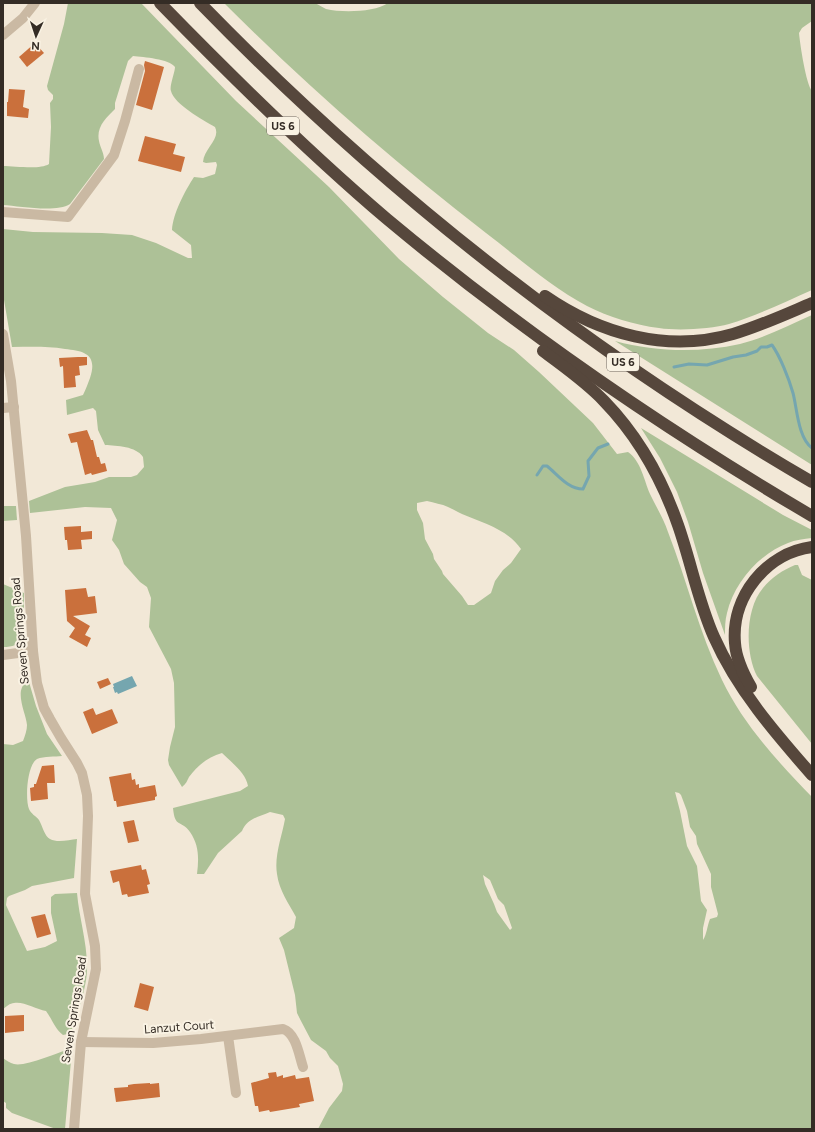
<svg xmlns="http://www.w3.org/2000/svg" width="815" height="1132" font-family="Figtree,sans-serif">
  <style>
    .green { fill: #adc197; fill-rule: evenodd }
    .water { fill: #75a6af }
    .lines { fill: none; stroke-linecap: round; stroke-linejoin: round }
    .stream { stroke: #75a6af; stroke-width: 3 }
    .building { fill: #ca703c }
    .minor { stroke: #cab9a3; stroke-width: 10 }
    .highway { stroke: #56473c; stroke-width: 12 }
    .labels { text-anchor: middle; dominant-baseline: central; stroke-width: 4; stroke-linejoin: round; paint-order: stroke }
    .shield { fill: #f9f2e3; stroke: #6f675e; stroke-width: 1 }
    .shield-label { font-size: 11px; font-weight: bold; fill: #342c25 }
    .street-label { font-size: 12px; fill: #342c25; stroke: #f9f2e3 }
  </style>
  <rect width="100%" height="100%" fill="#f2e8d7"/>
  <g class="green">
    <path d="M68,3H141L236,101L329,187L399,259L443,297L488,333L514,350L539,372L593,423L617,454L628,452C641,461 644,480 650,494C656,507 664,519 668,532C687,581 699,632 722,680C743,724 778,762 812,797V1129H318L329,1108L342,1091L343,1084L338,1066L330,1058L326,1051L311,1040L301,1021L297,1013L295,995L284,950L279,938L294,928L296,917C289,904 279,890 277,874C274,856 282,836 285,819L283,815L270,812C259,817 247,818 242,831L218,853L204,874H197C199,858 199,845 190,832C181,819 175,829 173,808L240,791L248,786C246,773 231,762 222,753C208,757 198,765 189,777C187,781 186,784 182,787L169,765L168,760L170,747L175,727L174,683L171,669L149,627L151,598L147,587L140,582L124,564L119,550L112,540L117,520L111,508L85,507L30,513L29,501L65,487L95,482L109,477H131L137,475L144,467L143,457C136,446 117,446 105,445L98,430L96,411L93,408L67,415L66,400L83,395C86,389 88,383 90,378C98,354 84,351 65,349C47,346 30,347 12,347L3,294V229L33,232L102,233L132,235L156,243L188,258H192L191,245L172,230C173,213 185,191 194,177L203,178L215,174L217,165L216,162L206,163L203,162C204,148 221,139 215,127C203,120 174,104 171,91C169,87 175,72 175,67C169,59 144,57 133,56L128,61L115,103V109C106,118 96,127 99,141C100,147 104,153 104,159L70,204C56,213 19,206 3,205V166C15,166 40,170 49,164L51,127L50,103L53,99V95L48,90L47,86L64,24ZM427,501C434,503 442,504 448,507C453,509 457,512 462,514C483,523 507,529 521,549L511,563L503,570L495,581L491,593L474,605H468L462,596L443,574L442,571L434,559L433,554L425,539L423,523L417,510V503ZM675,792L679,793L681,795L687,811L690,827L696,836L697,844L711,874V887L718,914L717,917L710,919C707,926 707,934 703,940V928L707,910L701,901L697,866L687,846L680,811ZM483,875L490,880L498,899L504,905L512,928L510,930L497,912L494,904L485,884Z"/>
    <path d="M224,3H315C319,5 322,7 326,9C343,13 375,12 388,3H812V21L802,28L799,33C800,44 806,84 812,91V290C785,302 758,315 729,324C711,329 678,331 659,328C634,325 609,317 587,306C551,287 519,258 486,233C394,162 306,85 224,3Z"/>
    <path d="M812,315V465L615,341C656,352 699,353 740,344C765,338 789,325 812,315Z"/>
    <path d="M641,428L783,515L812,530V538C804,539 795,540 788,543C759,554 734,583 727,613C725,620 725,628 725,635L703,573L688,522L677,492L660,458Z"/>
    <polygon points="3,506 16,506 17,520 3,521"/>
    <path d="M795,565H798L802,575L812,580V744L757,676C745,653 745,609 763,588C772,577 783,570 795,565Z"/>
    <path d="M3,584L24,593C24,602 24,611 24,619C25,637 23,647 3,647Z"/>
    <path d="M26,682H29L36,706L47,734L62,756C55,757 44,756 37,759C27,765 25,799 29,809C31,814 36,816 39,820C42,825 45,837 50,839C57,843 69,840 77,839L74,878L32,886L25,890L9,896L7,898L6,905L27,951L45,947L57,941L51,913V897L55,894L77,893C79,917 87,942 87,966C88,984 77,1014 72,1033L63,1035C55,1029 52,1019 46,1011C36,1009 23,1001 14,1003C10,1003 6,1007 3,1009V744L13,745L23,741C25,736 27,730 27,725C26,713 14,692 26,682Z"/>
    <path d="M69,1049H72L65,1129H56L12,1113L6,1108V1103L3,1101V1058C6,1060 10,1063 14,1064C25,1067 57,1053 69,1049Z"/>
  </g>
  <polygon class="water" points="132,676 137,686 118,694 117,692 115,693 113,687 114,687 113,684"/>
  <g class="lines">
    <g class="stream">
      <path d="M674,367L689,364L707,365L733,357L746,355L757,351L761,347H767L772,345C780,356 789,379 793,393C797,408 798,438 812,448"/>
      <path d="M537,475L543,466H547C558,475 568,489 583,489L589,476L588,461L598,448L608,444"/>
    </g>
  </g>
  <g class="building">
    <polygon points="35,43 44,53 27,67 19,57"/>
    <polygon points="145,61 164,67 152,110 136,105 145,71 144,65"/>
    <polygon points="9,89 25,90 23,107 29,109 28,118 7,116 7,102 8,102"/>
    <polygon points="145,136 176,144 173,154 185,157 181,172 138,161"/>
    <polygon points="78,357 87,357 87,365 79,366 80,375 75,376 76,387 64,388 63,366 60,367 59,358"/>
    <polygon points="87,430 91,440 93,440 97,457 99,457 101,464 105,463 107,471 92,475 91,473 85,475 77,442 71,443 68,434"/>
    <polygon points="81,526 81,532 92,531 92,539 81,540 82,549 68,550 67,540 65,540 64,527"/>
    <polygon points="86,588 88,597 95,596 97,613 73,616 90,626 85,635 91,638 87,647 69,637 75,628 67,621 65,590"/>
    <polygon points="108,678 111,684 100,689 97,682"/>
    <polygon points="93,708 96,715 112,709 118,723 92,734 83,712"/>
    <polygon points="54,765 55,783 47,783 48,799 31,801 30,788 34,787 34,784 36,784 42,766"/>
    <polygon points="131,773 132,780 135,779 136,785 139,784 139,788 155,785 157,796 155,797 155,800 117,807 116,801 114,801 109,777"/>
    <polygon points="134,820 139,841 128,843 123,822"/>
    <polygon points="141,865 142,870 146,869 150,884 147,885 149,893 128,897 127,894 122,895 119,881 113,883 110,871"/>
    <polygon points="45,914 51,934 37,938 31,917"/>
    <polygon points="140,983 154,987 148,1011 134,1007"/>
    <polygon points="24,1015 24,1031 5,1033 5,1016"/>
    <polygon points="276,1072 277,1077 283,1075 283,1078 295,1075 296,1079 309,1077 314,1101 299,1104 300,1107 270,1112 269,1110 259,1112 258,1106 255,1106 251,1083 269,1078 268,1073"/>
    <polygon points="150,1083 150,1084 159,1083 160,1097 116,1102 114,1088 128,1087 128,1085 134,1084"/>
  </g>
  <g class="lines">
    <g class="minor">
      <polyline points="3,35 23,18 35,3"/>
      <polyline points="3,212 68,217 114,155 125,121 139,69"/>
      <polyline points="3,334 11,381 26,536 33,651 37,683 44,708 50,719 61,738 77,763 82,773 87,795 88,816 85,894 95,946 96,969 81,1042 74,1129"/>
      <polyline points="3,408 14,407"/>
      <polyline points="3,655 33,651"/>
      <polyline points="228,1036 236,1093"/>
      <path d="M81,1042L153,1043L201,1039L283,1029C296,1033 299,1055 303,1067"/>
    </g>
    <g class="highway">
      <path d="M160,3C233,78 307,151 387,219C520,330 662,428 812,516"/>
      <path d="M200,3C381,189 587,351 812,482"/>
      <path d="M545,296C600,334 667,353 733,334C760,326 786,314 812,303"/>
      <path d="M543,351C564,367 586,382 604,401C638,436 662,479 678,525C691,562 698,601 714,637C737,689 775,733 812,775"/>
      <path d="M751,687C743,673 736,659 735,643C731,597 766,553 812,547"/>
    </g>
  </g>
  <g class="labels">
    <g class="shield">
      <rect x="267" y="117" width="32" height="18" rx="3"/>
      <rect x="607" y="353" width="32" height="18" rx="3"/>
    </g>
    <g class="shield-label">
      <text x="283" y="126">US 6</text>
      <text x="623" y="362">US 6</text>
    </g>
    <g class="street-label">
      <text transform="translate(20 631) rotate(-95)">Seven Springs Road</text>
      <text transform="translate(74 1010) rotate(-81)">Seven Springs Road</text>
      <text transform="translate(179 1027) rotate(-4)">Lanzut Court</text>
    </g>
  </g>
  <rect width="815" height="1132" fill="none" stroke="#342c25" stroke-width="8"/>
  <g transform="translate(36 36) rotate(183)" stroke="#f9f2e3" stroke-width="3" paint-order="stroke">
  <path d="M0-3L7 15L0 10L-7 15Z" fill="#342c25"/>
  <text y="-6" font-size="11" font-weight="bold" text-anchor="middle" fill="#342c25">N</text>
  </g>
</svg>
